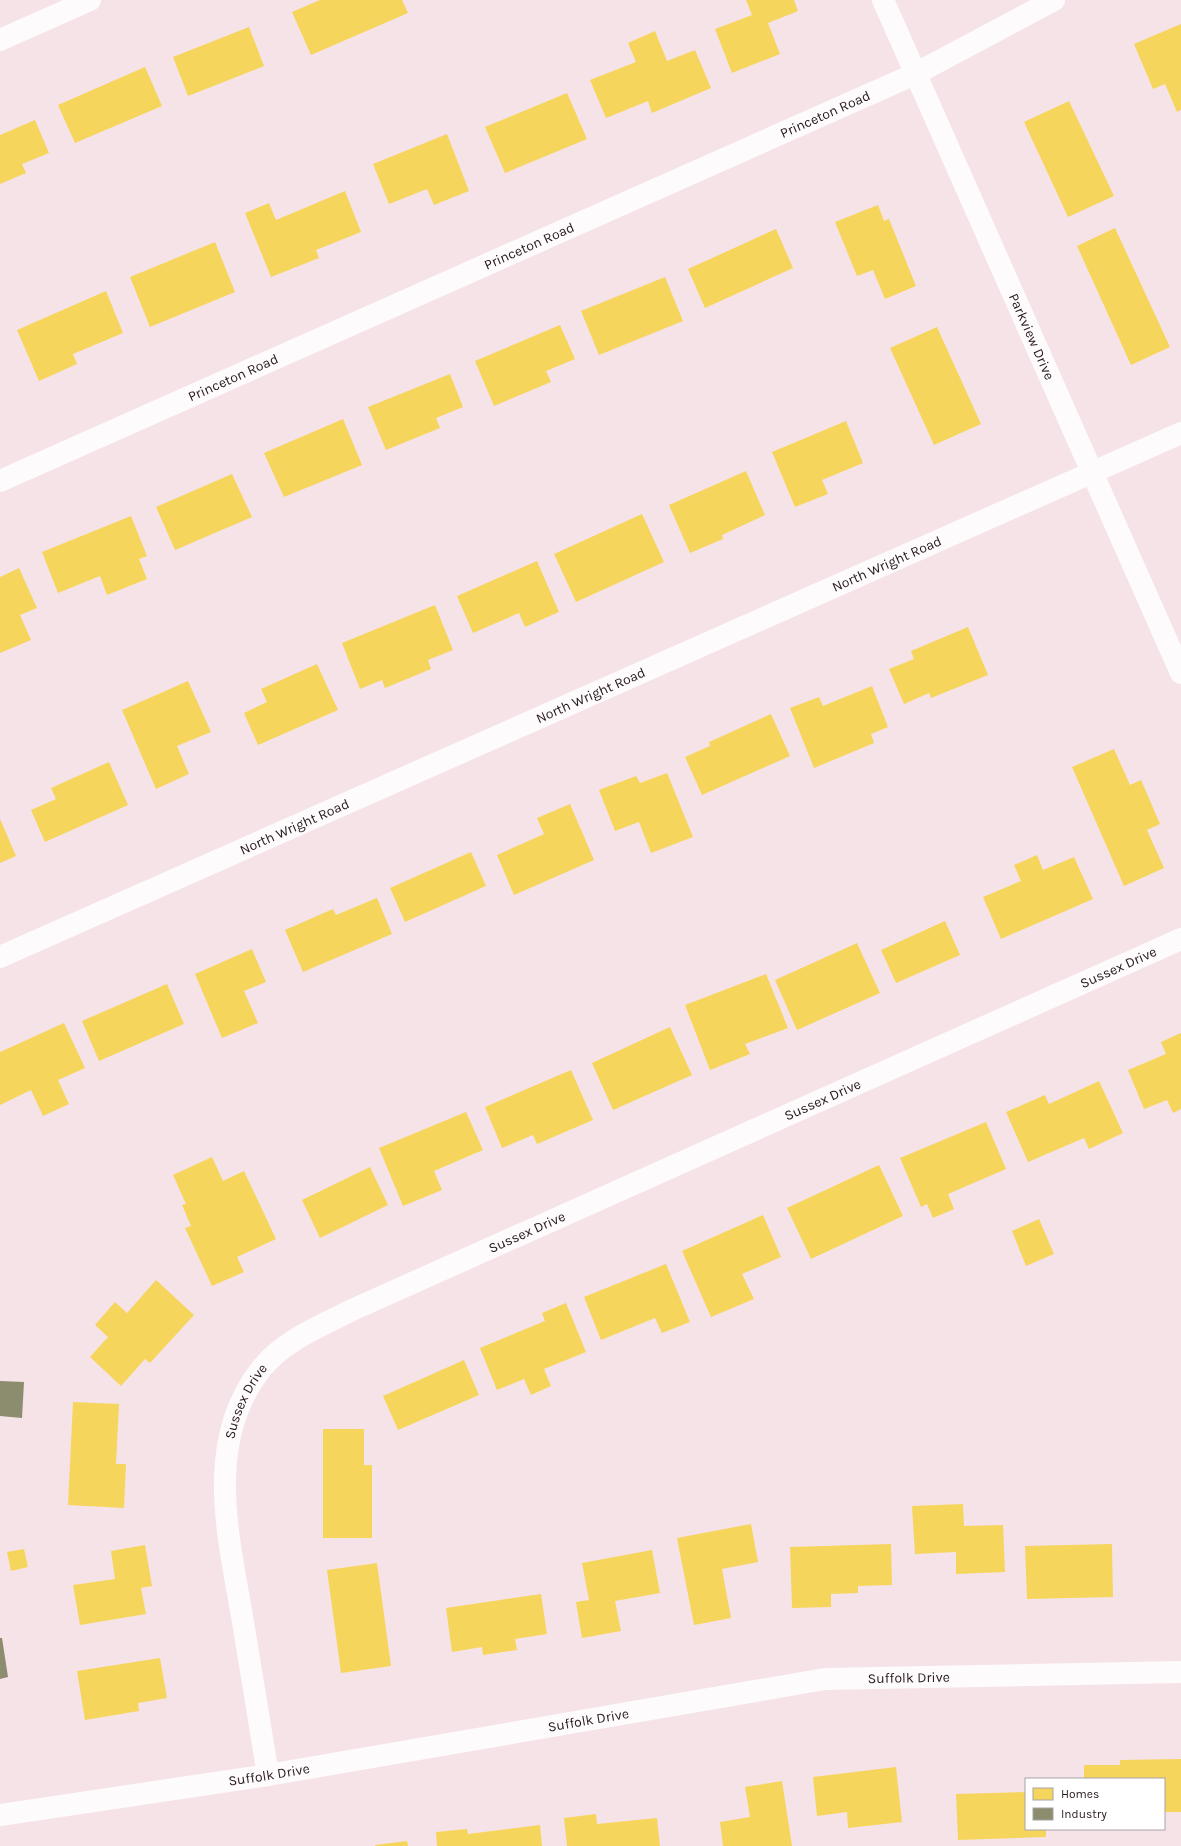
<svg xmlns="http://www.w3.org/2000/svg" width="1181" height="1846" font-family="Karla,sans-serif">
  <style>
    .homes { fill: #f6d55c }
    .industry { fill: #8c8c6e }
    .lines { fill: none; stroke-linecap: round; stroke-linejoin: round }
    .street { stroke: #fefbfc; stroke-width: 22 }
    .secondary { stroke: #fefbfc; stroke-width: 22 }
    .labels { text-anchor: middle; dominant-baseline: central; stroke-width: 4; stroke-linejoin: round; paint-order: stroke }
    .street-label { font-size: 14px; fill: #26191d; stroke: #fff }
  </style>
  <rect width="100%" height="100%" fill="#f6e3e8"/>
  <g class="homes">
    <polygon points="320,0 402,0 408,13 311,55 292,12"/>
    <polygon points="746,0 794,0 798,11 768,23 780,54 732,73 715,29 752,15"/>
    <polygon points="1181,24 1181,110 1177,112 1165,84 1153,89 1134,44"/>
    <polygon points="249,27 264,66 188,96 173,57"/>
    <polygon points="655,31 667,61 695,50 711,88 652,113 648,101 606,118 590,80 636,62 628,43"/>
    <polygon points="145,67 162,106 75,143 58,105"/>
    <polygon points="567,93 587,139 505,173 485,127"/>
    <polygon points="1069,101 1114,196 1068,217 1024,122"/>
    <polygon points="35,120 49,153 22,164 26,173 0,184 0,135"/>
    <polygon points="447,134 469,191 434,205 427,189 389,204 373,164"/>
    <polygon points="345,191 361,232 316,250 319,258 271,277 245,213 269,203 276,220"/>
    <polygon points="878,205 884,221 889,219 916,286 885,299 873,270 857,276 835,222"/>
    <polygon points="1115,228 1170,347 1131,365 1077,246"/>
    <polygon points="776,229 793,268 705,308 688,269"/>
    <polygon points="215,242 235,292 150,327 130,277"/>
    <polygon points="665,277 683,321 599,355 581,311"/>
    <polygon points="106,291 123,333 73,354 77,364 39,381 17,330"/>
    <polygon points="560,325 575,359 546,371 551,382 494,406 475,361"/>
    <polygon points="937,327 981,424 934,445 890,348"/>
    <polygon points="450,374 463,407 436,418 440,428 386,450 368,407"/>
    <polygon points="343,419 362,465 284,497 264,453"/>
    <polygon points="846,421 863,463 822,480 828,494 795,507 772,452"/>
    <polygon points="746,471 765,515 722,535 723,539 690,553 669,505"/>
    <polygon points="232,474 252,517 175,550 156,507"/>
    <polygon points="642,514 664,562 576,602 554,554"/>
    <polygon points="131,516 147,556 139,559 147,579 107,595 100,576 58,593 42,552"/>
    <polygon points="537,561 559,612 525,627 519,613 473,633 457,596"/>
    <polygon points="19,568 37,608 20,615 31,640 0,653 0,577"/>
    <polygon points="435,605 453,650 428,660 431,669 385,688 382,680 360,689 342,643"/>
    <polygon points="968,627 988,675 931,698 929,693 904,704 889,669 914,659 911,651"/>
    <polygon points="317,664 338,710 258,745 244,713 267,702 261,689"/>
    <polygon points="188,681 211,732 177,746 189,774 156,789 122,710"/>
    <polygon points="872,686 888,727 871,734 874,743 814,768 790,708 819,697 823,706"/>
    <polygon points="771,714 790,756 702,795 685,757 710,746 709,742"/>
    <polygon points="1114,749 1130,785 1141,780 1160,824 1147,830 1164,868 1124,886 1072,767"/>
    <polygon points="109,762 128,805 45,842 31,810 56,799 51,788"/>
    <polygon points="667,773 693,837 651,853 639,822 615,831 599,790 636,776 640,783"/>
    <polygon points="570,804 594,860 514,895 497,855 544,834 537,818"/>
    <polygon points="0,819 16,856 0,863"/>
    <polygon points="471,852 486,886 405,922 390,888"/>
    <polygon points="1037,855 1043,870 1074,857 1093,899 1001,939 983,897 1021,881 1014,865"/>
    <polygon points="377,898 392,934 303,972 285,930 333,909 336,915"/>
    <polygon points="945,921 960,955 896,983 881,950"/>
    <polygon points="857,943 880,993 797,1030 775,980"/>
    <polygon points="252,949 266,982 244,991 258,1023 222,1038 195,974"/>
    <polygon points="766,974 788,1028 745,1044 750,1054 710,1070 685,1005"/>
    <polygon points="167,984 184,1024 99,1061 82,1021"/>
    <polygon points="64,1023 85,1068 58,1080 69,1104 43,1116 31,1090 0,1105 0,1052"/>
    <polygon points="670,1027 692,1075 613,1110 592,1063"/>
    <polygon points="1181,1033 1181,1109 1173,1113 1167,1100 1144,1109 1128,1070 1166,1054 1161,1042"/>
    <polygon points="571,1070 593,1120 537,1144 533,1135 502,1148 485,1107"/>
    <polygon points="1099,1081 1123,1133 1089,1149 1084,1138 1028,1162 1006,1112 1045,1095 1049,1104"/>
    <polygon points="466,1112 483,1150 434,1171 442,1190 403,1206 379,1148"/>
    <polygon points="986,1122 1006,1169 948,1194 954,1209 933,1218 927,1204 921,1207 900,1158"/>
    <polygon points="212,1157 223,1181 244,1171 276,1239 237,1257 244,1272 212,1286 185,1228 191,1226 182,1205 186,1204 173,1175"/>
    <polygon points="879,1165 903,1216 811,1259 787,1208"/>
    <polygon points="370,1167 388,1205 320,1238 302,1200"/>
    <polygon points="763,1215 781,1257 742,1274 754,1299 711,1317 682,1251"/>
    <polygon points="1039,1219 1054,1254 1026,1266 1012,1231"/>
    <polygon points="666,1264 690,1322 662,1333 655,1318 601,1340 584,1297"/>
    <polygon points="156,1280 194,1315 150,1363 145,1359 121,1386 90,1357 108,1337 95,1325 115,1302 127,1313"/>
    <polygon points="566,1303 586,1352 544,1369 551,1386 531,1395 524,1379 497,1390 480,1348 545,1321 542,1313"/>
    <polygon points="464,1360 479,1395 398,1430 383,1396"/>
    <polygon points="73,1402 119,1404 116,1464 126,1464 124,1508 68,1505"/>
    <polygon points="323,1429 364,1429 364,1465 372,1465 372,1538 323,1538"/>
    <polygon points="963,1504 964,1526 1003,1525 1005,1572 956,1574 956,1552 915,1554 912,1506"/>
    <polygon points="751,1524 758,1562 722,1569 731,1618 694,1625 677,1538"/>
    <polygon points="891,1544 892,1585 858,1586 858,1593 831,1594 831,1607 792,1608 790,1547"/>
    <polygon points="1112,1544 1113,1597 1027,1599 1025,1546"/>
    <polygon points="145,1545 152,1586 141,1588 146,1614 80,1625 73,1585 115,1579 111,1551"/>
    <polygon points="24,1549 28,1567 11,1571 7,1552"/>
    <polygon points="652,1550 660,1593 615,1601 621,1631 582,1638 576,1602 589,1600 582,1563"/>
    <polygon points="377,1563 391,1666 341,1673 327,1570"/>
    <polygon points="541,1594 547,1634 515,1639 517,1650 483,1655 482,1647 452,1652 446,1608"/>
    <polygon points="160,1658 167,1698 138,1703 139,1711 85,1720 77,1671"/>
    <polygon points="1181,1759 1181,1812 1164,1812 1164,1779 1084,1779 1084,1765 1120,1765 1120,1760"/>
    <polygon points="896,1767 902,1822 848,1828 847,1812 817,1816 813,1777"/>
    <polygon points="782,1781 792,1846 723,1846 720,1822 750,1817 745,1787"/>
    <polygon points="1026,1792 1026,1829 1046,1829 1046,1837 958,1840 956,1794"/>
    <polygon points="596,1814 597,1824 657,1818 660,1846 567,1846 564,1818"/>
    <polygon points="540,1825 542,1846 437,1846 436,1832 467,1829 468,1834"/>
    <polygon points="407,1841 408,1846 375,1846 375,1845"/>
  </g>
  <g class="industry">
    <polygon points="0,1381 24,1382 22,1418 0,1416"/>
    <polygon points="0,1638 2,1638 8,1677 0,1679"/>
  </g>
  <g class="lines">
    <g class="street">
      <path id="s1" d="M883,0L1181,673"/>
      <polyline points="0,40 90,0"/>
      <path id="s2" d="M0,481L915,74L1054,0"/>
      <path id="s3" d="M268,1775C260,1724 251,1673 243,1622C229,1538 203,1443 261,1369C284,1340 321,1326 352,1310L1181,939"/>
      <path id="s4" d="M0,1815L268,1775L825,1679L1181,1672"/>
    </g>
    <path class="secondary" id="s5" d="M0,957L1181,433"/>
  </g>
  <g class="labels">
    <g class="street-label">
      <text stroke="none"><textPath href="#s2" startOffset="903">Princeton Road</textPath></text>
      <text stroke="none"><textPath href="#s2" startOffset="579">Princeton Road</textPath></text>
      <text stroke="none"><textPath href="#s1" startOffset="368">Parkview Drive</textPath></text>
      <text stroke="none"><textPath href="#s2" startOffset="255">Princeton Road</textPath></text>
      <text stroke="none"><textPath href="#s5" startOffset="970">North Wright Road</textPath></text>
      <text stroke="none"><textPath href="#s5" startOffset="646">North Wright Road</textPath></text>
      <text stroke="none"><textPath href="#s5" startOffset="322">North Wright Road</textPath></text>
      <text stroke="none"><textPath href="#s3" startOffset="1366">Sussex Drive</textPath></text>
      <text stroke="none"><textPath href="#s3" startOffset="1042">Sussex Drive</textPath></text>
      <text stroke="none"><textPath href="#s3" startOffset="718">Sussex Drive</textPath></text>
      <text stroke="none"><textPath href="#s3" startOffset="381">Sussex Drive</textPath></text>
      <text stroke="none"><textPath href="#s4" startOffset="920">Suffolk Drive</textPath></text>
      <text stroke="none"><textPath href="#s4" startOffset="596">Suffolk Drive</textPath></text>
      <text stroke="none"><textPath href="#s4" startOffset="272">Suffolk Drive</textPath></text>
    </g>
  </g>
  <rect x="1025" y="1778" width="140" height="52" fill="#ffffff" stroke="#a8a3a5"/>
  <rect x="1033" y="1788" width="20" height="12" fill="#f6d55c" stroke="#a8a3a5"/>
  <text x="1061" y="1798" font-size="12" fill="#26191d">Homes</text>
  <rect x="1033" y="1808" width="20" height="12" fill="#8c8c6e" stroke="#a8a3a5"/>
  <text x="1061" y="1818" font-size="12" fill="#26191d">Industry</text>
</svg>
